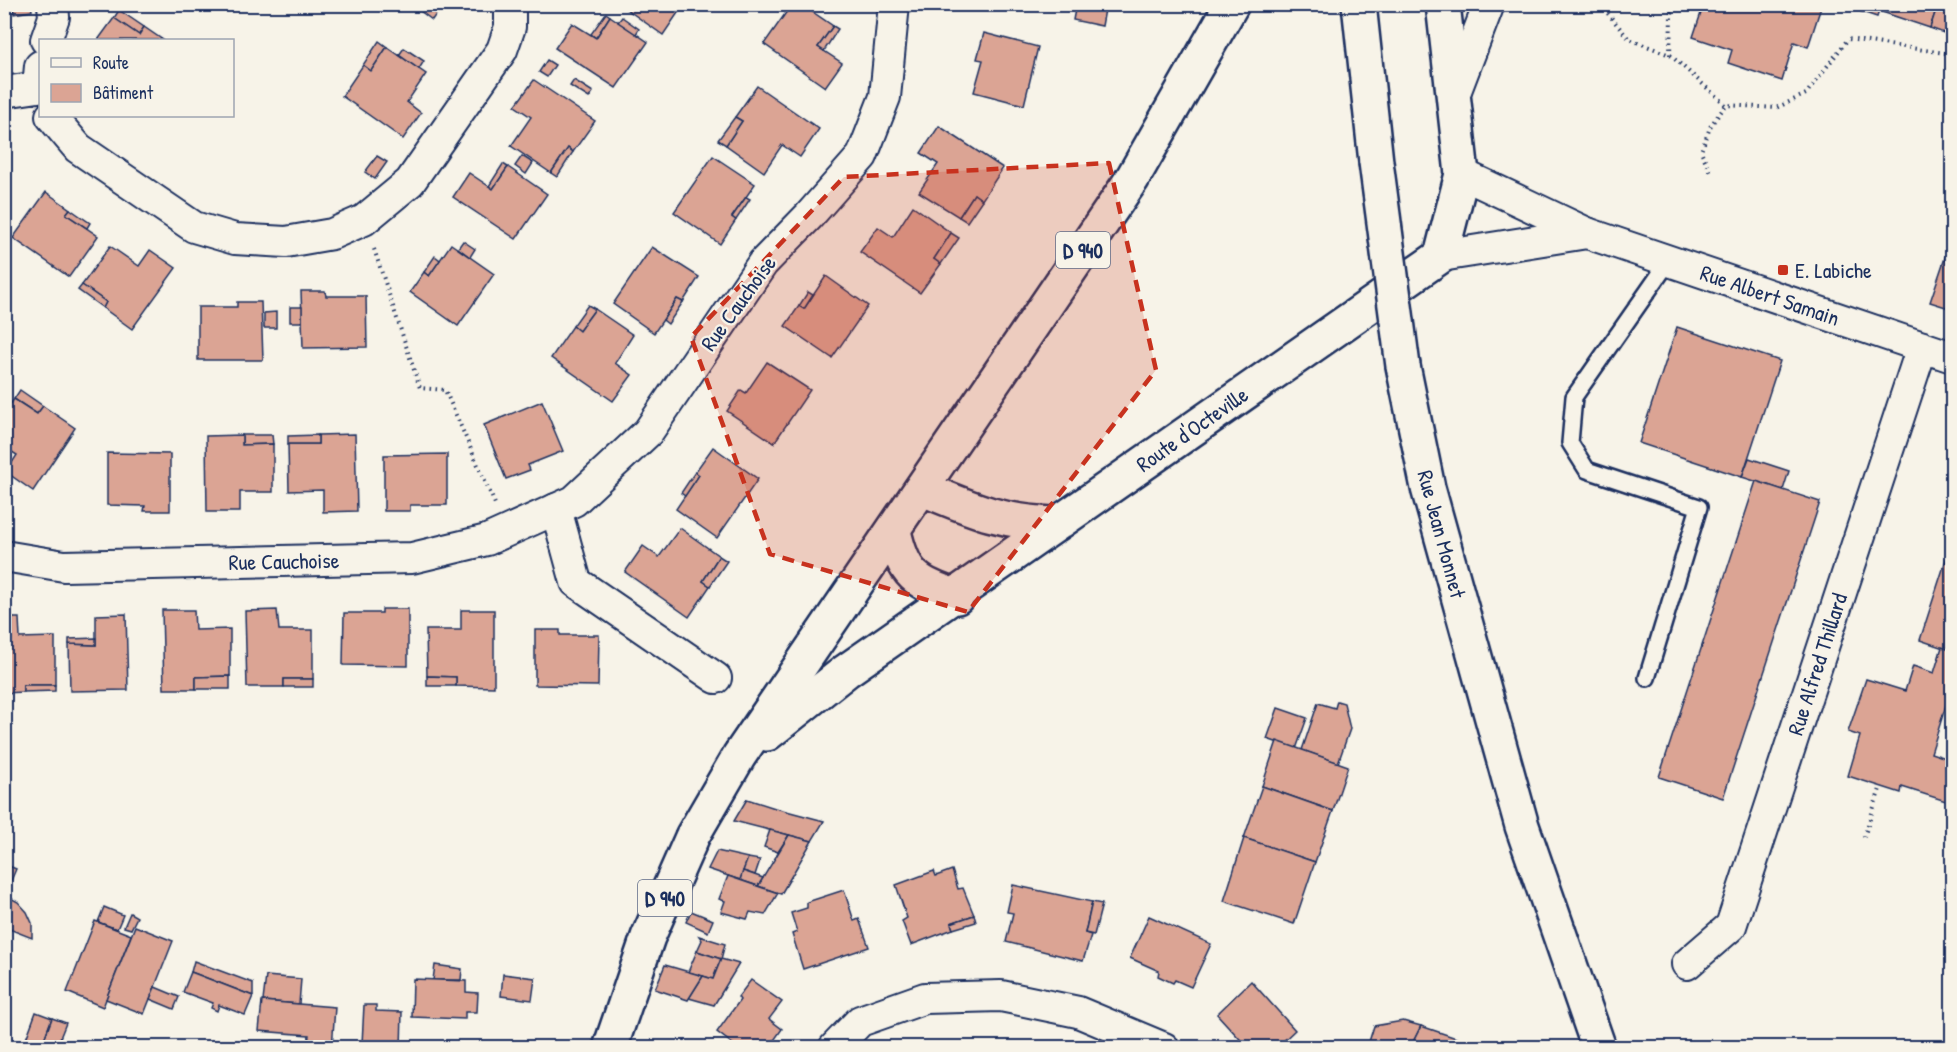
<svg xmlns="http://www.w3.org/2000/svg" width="1957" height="1052" font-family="'Patrick Hand',sans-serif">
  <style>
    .building { fill: #dba494; stroke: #1b2f5e; stroke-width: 1.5 }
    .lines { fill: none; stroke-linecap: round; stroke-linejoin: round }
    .service-casing { stroke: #1b2f5e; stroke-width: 20 }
    .minor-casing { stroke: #1b2f5e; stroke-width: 34 }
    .tertiary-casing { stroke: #1b2f5e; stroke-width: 38 }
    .primary-casing { stroke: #1b2f5e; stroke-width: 38 }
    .path { stroke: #1b2f5e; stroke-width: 4; stroke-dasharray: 1.5 4.5; stroke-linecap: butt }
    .service { stroke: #f7f3e8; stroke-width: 15 }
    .minor { stroke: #f7f3e8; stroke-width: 30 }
    .tertiary { stroke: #f7f3e8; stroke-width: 33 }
    .primary { stroke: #f7f3e8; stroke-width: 33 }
    .tertiary-bridge-casing { stroke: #1b2f5e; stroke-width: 38; stroke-linecap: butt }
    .tertiary-bridge { stroke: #f7f3e8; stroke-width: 33 }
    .marked { fill: #c8321e; fill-opacity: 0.2; stroke: #c8321e; stroke-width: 4.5; stroke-dasharray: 12 8; stroke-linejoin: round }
    .poi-dot { fill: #c8321e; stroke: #f7f3e8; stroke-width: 2 }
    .labels { text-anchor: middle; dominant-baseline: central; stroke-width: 4.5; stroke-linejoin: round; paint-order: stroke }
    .shield { fill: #f7f3e8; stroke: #5d6a87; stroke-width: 1.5 }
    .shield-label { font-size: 21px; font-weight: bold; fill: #1b2f5e }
    .poi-label { font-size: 22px; fill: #1b2f5e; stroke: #f7f3e8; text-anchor: start }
    .street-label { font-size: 22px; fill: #1b2f5e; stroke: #f7f3e8 }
  </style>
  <rect width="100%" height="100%" fill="#f7f3e8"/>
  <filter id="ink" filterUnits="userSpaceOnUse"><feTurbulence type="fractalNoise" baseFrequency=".0167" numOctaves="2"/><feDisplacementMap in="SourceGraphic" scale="12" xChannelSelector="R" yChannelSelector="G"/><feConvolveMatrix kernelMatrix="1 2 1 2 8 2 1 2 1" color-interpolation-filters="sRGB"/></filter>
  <g filter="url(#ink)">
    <g class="building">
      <polygon points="13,4 31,4 32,11 14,14"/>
      <polygon points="411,4 443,4 432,20"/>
      <polygon points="623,4 684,4 663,35 622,6"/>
      <polygon points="792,4 801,4 833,26 818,47 842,63 825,87 764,44"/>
      <polygon points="1076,4 1106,4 1102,26 1073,20"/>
      <polygon points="1704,4 1822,4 1808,47 1794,42 1782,81 1728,63 1732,50 1693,37"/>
      <polygon points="1838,4 1938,4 1930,28 1879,11 1877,17"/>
      <polygon points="1938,4 1952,4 1952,36 1930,28"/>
      <polygon points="119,10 144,27 139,35 114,18"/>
      <polygon points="606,13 610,16 596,38 591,34"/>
      <polygon points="610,16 648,42 616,88 555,48 572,23 596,38"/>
      <polygon points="622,17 639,29 636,34 618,22"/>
      <polygon points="114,18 139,35 144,27 163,40 98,40"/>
      <polygon points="833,26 838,29 824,51 818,47"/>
      <polygon points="984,33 1038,47 1024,105 974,92 983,60 977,59"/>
      <polygon points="379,41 387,47 371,71 363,65"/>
      <polygon points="387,47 426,74 407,102 421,113 403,139 342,96 363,65 371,71"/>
      <polygon points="404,48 424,61 419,69 399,55"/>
      <polygon points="547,60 555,65 547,77 539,72"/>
      <polygon points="534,80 595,121 573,152 568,148 551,173 511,146 531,117 515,106"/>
      <polygon points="574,80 593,92 589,98 570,86"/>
      <polygon points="757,86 819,129 800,157 782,145 764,172 726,145 742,121 735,117"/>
      <polygon points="735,117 742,121 726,145 718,140"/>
      <polygon points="939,126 1003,168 982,200 974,194 959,217 919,192 938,164 921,153"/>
      <polygon points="568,148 573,152 557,177 551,173"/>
      <polygon points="377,156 387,162 375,179 365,172"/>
      <polygon points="522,156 533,163 526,174 515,166"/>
      <polygon points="713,156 755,184 732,217 736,220 720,244 674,212"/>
      <polygon points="503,164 508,167 493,189 489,186"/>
      <polygon points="508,167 547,194 516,239 453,197 469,173 493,189"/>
      <polygon points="46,192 70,209 66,214 98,236 69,277 13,238"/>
      <polygon points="974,194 982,200 967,222 959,217"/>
      <polygon points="746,197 750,199 736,220 732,217"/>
      <polygon points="913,206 951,233 934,259 941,264 920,293 860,252 878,227 893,237"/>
      <polygon points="70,209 90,223 87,228 66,214"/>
      <polygon points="951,233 959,238 941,264 934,259"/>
      <polygon points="463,241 475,249 470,257 458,248"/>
      <polygon points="451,244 494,274 458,326 410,292 424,272 429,276"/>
      <polygon points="110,246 139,266 150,250 176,268 132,329 103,308 106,302 82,285"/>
      <polygon points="652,247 699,277 683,302 677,299 654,333 613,304"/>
      <polygon points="1948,249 1952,250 1952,309 1930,302"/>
      <polygon points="435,256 440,260 429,276 424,272"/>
      <polygon points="826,276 868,306 832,358 785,326 799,306 804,309"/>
      <polygon points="82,285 106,302 103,308 78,290"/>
      <polygon points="301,291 325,291 326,296 366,296 367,347 303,348"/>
      <polygon points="808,292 813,295 804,309 799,306"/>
      <polygon points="677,299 683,302 668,324 663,320"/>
      <polygon points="237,302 261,302 263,360 198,360 198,307 237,307"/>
      <polygon points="588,305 595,309 579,331 573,326"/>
      <rect x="290" y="307" width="12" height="15"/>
      <polygon points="595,309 633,335 615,363 632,375 613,401 551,358 573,326 579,331"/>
      <polygon points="276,312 276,328 264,328 264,313"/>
      <polygon points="1677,327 1780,361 1742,477 1639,443"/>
      <polygon points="767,362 810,390 774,443 727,411 741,390 746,393"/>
      <polygon points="20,390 43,406 37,414 14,399"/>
      <polygon points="14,399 37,414 43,406 75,428 33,491 6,472 17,455 4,447 4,413"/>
      <polygon points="542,401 563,451 528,465 530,470 506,479 484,425"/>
      <polygon points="355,434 357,511 323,512 323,490 289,491 288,444 318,444 318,435"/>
      <polygon points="242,435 272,435 273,444 242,445"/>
      <polygon points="242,435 242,445 273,444 273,492 240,492 240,512 207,512 206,436"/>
      <polygon points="318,435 318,444 288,444 288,436"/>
      <polygon points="713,447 758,479 717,538 676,509 699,475 695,472"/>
      <polygon points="107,453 170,454 170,511 144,511 145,506 107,505"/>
      <polygon points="447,454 447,505 410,505 410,511 384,511 384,455"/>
      <polygon points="1749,458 1789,471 1783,490 1742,477"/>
      <polygon points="695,472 699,475 685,496 681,493"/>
      <polygon points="1756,481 1820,502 1723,798 1659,777"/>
      <polygon points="680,528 719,556 703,581 710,586 689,617 625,572 643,546 659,557"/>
      <polygon points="1952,541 1952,651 1920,640"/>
      <polygon points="719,556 727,561 710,586 703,581"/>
      <polygon points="382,609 408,609 408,666 343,665 344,613 382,613"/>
      <polygon points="162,610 194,610 195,630 230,629 230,676 196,677 196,689 164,689"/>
      <polygon points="277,610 279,630 313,630 313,679 284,679 284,687 247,687 245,611"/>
      <polygon points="461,610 494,610 494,687 456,686 456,677 427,676 426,630 461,630"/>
      <polygon points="126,614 128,690 70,691 69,644 96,645 96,615"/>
      <polygon points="4,618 19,618 20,638 55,637 55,685 23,685 23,692 4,693"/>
      <polygon points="535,630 560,630 560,635 599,635 598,686 535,685"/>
      <polygon points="96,638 96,645 69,644 69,639"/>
      <polygon points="1942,647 1952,651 1952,686 1931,753 1952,760 1952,803 1902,787 1901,793 1848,776 1860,736 1848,732 1866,679 1905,691 1913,666 1934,673"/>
      <polygon points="230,676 230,689 196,689 196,677"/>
      <polygon points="427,676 456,677 456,686 427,686"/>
      <rect x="284" y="679" width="29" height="8"/>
      <polygon points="23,685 55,685 55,691 23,692"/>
      <polygon points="1337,701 1344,703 1350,729 1338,763 1302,750 1318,703 1335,708"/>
      <polygon points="1278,708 1307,718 1296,749 1267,739"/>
      <polygon points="1277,741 1348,766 1333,811 1262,786"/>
      <polygon points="1262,786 1333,811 1315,862 1244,838"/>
      <polygon points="747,799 775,808 824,821 812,841 734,821"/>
      <polygon points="770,830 789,835 778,852 764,847"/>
      <polygon points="789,835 812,841 781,894 758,886"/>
      <polygon points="1244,838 1315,862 1294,924 1224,901"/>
      <polygon points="717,851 748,858 740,880 708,869"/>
      <polygon points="748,858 760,860 755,875 743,871"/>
      <polygon points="4,864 16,869 4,897"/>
      <polygon points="952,870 958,889 963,888 974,915 951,923 953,929 911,945 902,921 907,918 896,885 934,871 936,876"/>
      <polygon points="743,871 763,878 758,886 740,880"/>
      <polygon points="728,876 778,893 765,915 750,912 747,919 721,912 725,901 719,899"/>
      <polygon points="1013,885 1092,902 1085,933 1091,935 1083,961 1006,942 1013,913 1007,912"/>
      <polygon points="844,890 854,921 859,919 869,947 803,969 792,934 797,932 791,913 807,908 807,902"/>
      <polygon points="5,895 18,902 27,912 32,923 32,938 4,927"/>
      <polygon points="1092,902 1102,904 1094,935 1085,933"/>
      <polygon points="104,907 123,915 117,929 98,922"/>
      <polygon points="691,911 713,920 708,932 686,922"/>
      <polygon points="130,913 137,917 131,929 124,927"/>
      <polygon points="974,915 976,922 953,929 951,923"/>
      <polygon points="1149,916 1211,944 1191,987 1175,980 1173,983 1158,976 1159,971 1130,958"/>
      <polygon points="95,921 131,935 103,1007 67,992"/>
      <polygon points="135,926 173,941 144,1014 106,999"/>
      <polygon points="699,936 725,944 721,959 697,951 702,940"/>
      <polygon points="697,951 721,959 713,979 688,972"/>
      <polygon points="721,959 739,964 714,1005 689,998 703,976 713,979"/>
      <polygon points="194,961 253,983 253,996 191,972"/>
      <polygon points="435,965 462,969 461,980 433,980"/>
      <polygon points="665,965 703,976 688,1000 655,989"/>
      <polygon points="191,972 253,996 245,1015 219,1005 217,1011 211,1008 213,1003 183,992"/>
      <polygon points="503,974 535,978 532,1000 501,996"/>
      <polygon points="266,976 301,979 299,1004 263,1001"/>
      <polygon points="413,979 466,981 466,992 478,993 477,1012 465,1012 465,1019 412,1017"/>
      <polygon points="751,980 782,1002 769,1019 782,1029 770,1046 764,1042 760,1048 738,1048 717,1032 740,1000 738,997"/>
      <polygon points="1251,981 1295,1030 1276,1048 1248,1048 1217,1014"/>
      <polygon points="155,987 179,997 174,1009 150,999"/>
      <polygon points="262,1001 335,1007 332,1048 308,1046 309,1035 259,1031"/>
      <polygon points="364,1005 376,1005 376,1011 402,1012 401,1048 362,1044"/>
      <polygon points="36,1012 52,1018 42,1045 26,1039"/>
      <polygon points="52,1018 66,1023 56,1048 42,1045"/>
      <polygon points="1403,1021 1421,1026 1410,1048 1367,1048 1374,1026"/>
      <polygon points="1421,1026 1468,1042 1466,1048 1410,1048"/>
    </g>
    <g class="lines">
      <g class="service-casing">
        <polyline id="service" points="1647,678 1699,507 1587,470 1570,443 1574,397 1669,261"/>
      </g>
      <g class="minor-casing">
        <g id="minor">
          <polyline points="46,40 54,17 53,4"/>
          <polyline points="4,92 38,87 40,66"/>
          <polyline points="1455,93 1489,4"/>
          <polyline points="51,116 78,148 194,227 235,239 286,242 332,234 364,220 410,182 502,50 510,27 510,4"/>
          <polyline points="1462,174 1587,233 1952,357"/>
          <polyline points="1441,256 1587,233"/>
          <polyline points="556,509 576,582 716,678"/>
          <polyline points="4,556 64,566 412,558 487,540 574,501 648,432 763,263 809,216 862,156 885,97 894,4"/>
          <polyline points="1687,964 1731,926 1922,347"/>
          <polyline points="834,1048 860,1021 925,998 1001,996 1078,1012 1164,1048"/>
        </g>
      </g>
      <g class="tertiary-casing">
        <g id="tertiary">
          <polyline points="1359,4 1376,162"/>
          <polyline points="1403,366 1428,488 1522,826 1599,1048"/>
        </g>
      </g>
      <g class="primary-casing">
        <g id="primary">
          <path d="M923,489C972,509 999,522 1054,524"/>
          <path d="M894,531C904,576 915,582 957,597"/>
          <polyline points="767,734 846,671 1441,256 1462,174 1443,4"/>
          <polyline points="610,1048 648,937 693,835 739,756 1132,179 1232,4"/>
        </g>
      </g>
      <g class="path">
        <polyline points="1600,4 1629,39 1670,55 1726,105 1776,108 1806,94 1848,39 1952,54"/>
        <polyline points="1670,55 1671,16 1675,4"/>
        <polyline points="1710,171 1701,151 1711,125 1726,105"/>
        <polyline points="374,249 420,388 445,390 495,504"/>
        <polyline points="1951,836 1952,831"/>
        <polyline points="1864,837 1881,786"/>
      </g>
      <use href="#service" class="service"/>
      <use href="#minor" class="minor"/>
      <use href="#tertiary" class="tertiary"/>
      <use href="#primary" class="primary"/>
      <g class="tertiary-bridge-casing">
        <polyline id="tertiary-bridge" points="1376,162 1403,366"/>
      </g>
      <use href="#tertiary-bridge" class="tertiary-bridge"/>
    </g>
  </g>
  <path class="marked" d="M1109,163L1156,370L968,612L770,554L691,337L844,177Z"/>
  <rect class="poi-dot" x="1777" y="264" width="12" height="12" rx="3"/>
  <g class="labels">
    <g class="shield">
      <rect x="1056" y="232" width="54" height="36" rx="4.5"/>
      <rect x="638" y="880" width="54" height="36" rx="4.5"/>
    </g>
    <g class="shield-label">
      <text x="1083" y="250">D 940</text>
      <text x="665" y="898">D 940</text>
    </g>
    <g class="poi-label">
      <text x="1795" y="270">E. Labiche</text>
    </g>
    <g class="street-label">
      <text transform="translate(1770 295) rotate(19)">Rue Albert Samain</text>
      <text transform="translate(738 303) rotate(-54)">Rue Cauchoise</text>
      <text transform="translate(1192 429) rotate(-35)">Route d'Octeville</text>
      <text transform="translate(1442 534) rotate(75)">Rue Jean Monnet</text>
      <text transform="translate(284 561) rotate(-1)">Rue Cauchoise</text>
      <text transform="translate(1817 664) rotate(-72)">Rue Alfred Thillard</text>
    </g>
  </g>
  <rect width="1957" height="1052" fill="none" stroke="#f7f3e8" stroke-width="24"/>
  <rect x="12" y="12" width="1933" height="1028" fill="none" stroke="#1b2f5e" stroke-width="2" filter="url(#ink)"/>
  <rect x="39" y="39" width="195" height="78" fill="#f7f3e8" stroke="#9fa5b1" stroke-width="1.5"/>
  <rect x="51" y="58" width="30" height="9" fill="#f7f3e8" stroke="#9fa5b1" stroke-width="1.5"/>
  <text x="93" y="69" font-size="18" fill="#1b2f5e">Route</text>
  <rect x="51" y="84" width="30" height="18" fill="#dba494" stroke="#9fa5b1" stroke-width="1.5"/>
  <text x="93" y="99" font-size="18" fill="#1b2f5e">Bâtiment</text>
</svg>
